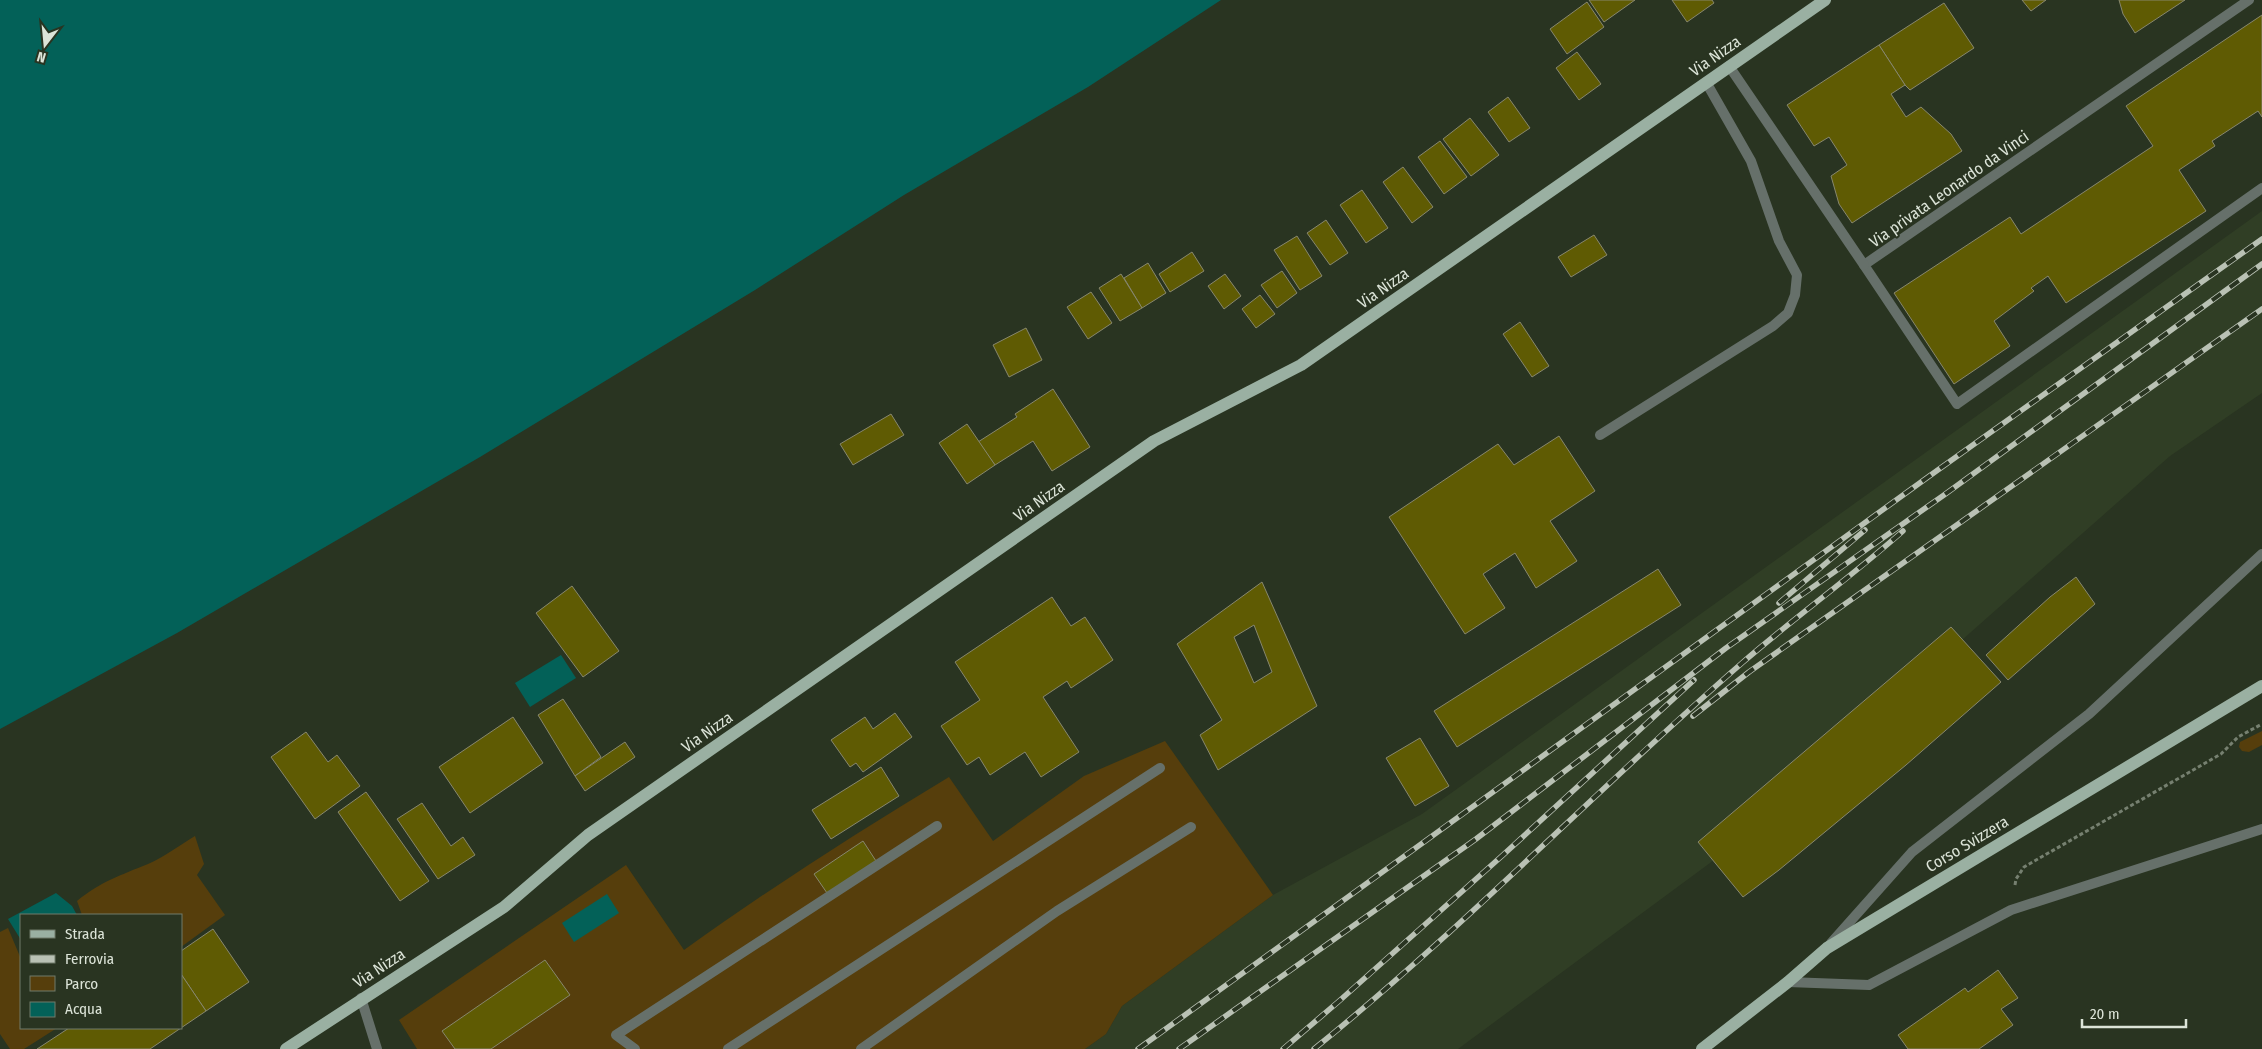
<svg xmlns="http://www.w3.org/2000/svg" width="2262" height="1049" font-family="'Fira Sans Condensed',sans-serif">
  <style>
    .built { fill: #303e25 }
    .green { fill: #563e0c }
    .water { fill: #036158 }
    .building { fill: #5f5b03; stroke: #87876e; fill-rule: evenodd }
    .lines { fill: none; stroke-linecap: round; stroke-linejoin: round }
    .path { stroke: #768070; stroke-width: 3; stroke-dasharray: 4 2.5; stroke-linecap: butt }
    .service { stroke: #66706a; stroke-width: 10 }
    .minor { stroke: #66706a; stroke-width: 10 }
    .primary { stroke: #9ab0a2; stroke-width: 12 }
    .rail-casing { stroke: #b9c1b4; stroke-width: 5.5 }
    .rail { stroke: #293421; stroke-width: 4; stroke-dasharray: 11; stroke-linecap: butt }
    .labels { text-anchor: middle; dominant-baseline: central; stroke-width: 4; stroke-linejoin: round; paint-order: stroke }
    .street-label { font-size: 16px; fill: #dce4d8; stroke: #293421 }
  </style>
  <rect width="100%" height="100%" fill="#293421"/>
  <polygon class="built" points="2262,211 2262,393 2170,456 1710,863 1458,1049 1085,1049 1106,1034 1122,1006 1273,895 1422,814"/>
  <g class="green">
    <polygon points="2262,731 2262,745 2249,752 2242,751 2239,747 2240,742"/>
    <path d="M1165,741L1273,895L1122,1006L1106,1034L1085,1049H417L399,1020L626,865L684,950C770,888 858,832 949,777L993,841L1084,776Z"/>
    <path d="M195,836L204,864L197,875L225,915L181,947V915H82L77,901C100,882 121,875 148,864C164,857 180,845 195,836Z"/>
    <polygon points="8,928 21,959 21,1028 57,1028 24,1049 10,1049 0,1034 0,932"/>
  </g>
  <g class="water">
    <polygon points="0,0 1221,0 1088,87 904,195 755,290 480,457 177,633 0,729"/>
    <polygon points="561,655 576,678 530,707 515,683"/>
    <polygon points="56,893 72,906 77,915 21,915 21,940 8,919"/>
    <polygon points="607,894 619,913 574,942 562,923"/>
  </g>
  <g class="building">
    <polygon points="1589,0 1635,0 1604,22"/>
    <polygon points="1672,0 1712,0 1714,3 1687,22"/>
    <polygon points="2022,0 2046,0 2031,11"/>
    <polygon points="2119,0 2185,0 2135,33 2123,14"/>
    <polygon points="1587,2 1604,27 1567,54 1550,29"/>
    <polygon points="1944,3 1974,48 1910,90 1905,85 1879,45"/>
    <polygon points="2262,15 2262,117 2258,111 2212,141 2215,146 2179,170 2206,211 2066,303 2048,276 2031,288 2034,291 1994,321 2010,346 1954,384 1894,293 2010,217 2021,234 2153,146 2126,106"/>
    <polygon points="1879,45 1905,85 1891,94 1906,117 1921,107 1951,134 1962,151 1852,223 1839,204 1831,176 1847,165 1829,137 1814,146 1787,105"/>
    <polygon points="1577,52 1601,84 1579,100 1556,68"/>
    <polygon points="1508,97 1530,128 1509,142 1488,112"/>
    <polygon points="1470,118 1499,155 1471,176 1443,139"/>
    <polygon points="1440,141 1467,177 1444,194 1418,157"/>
    <polygon points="1403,167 1433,207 1412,223 1383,182"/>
    <polygon points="1362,190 1388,228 1366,243 1340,205"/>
    <polygon points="1326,220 1348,253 1330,265 1307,233"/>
    <polygon points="1594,235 1607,255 1571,277 1558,257"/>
    <polygon points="1297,236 1322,276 1300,290 1274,250"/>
    <polygon points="1192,252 1204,271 1170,292 1159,274"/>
    <polygon points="1148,263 1166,293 1142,308 1124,278"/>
    <polygon points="1282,271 1297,293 1277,308 1261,285"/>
    <polygon points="1121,274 1142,308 1120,321 1099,288"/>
    <polygon points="1225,274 1241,296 1224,309 1208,286"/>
    <polygon points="1091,292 1112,323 1088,339 1067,307"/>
    <polygon points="1260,295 1275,314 1256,328 1242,309"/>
    <polygon points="1520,322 1549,366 1532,377 1503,334"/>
    <polygon points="1026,328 1042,360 1009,377 993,345"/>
    <polygon points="1053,389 1090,447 1052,471 1033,441 995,465 978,442 1017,417 1015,414"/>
    <polygon points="891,414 904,435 853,465 840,444"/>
    <polygon points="967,424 995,465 967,484 939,443"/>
    <polygon points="1559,436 1595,491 1550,521 1577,561 1536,588 1515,553 1483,574 1505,608 1465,634 1389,517 1498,444 1514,465"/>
    <polygon points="1658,569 1681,605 1457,747 1434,711"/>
    <polygon points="2076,577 2095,604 2008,680 1986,655 2050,597"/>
    <path d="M1262,582L1317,706L1218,770L1200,735L1222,720L1177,644ZM1254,625L1272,672L1254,683L1234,637Z"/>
    <polygon points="572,586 619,651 583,677 536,613"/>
    <polygon points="1052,597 1071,626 1085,617 1113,660 1071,688 1067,681 1043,697 1079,752 1041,777 1025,752 990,775 979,757 967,765 941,726 980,700 955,662"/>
    <polygon points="1951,627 2001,682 1906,765 1779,870 1743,897 1698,842"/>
    <polygon points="563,699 601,757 575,776 538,715"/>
    <polygon points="895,713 912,737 863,772 856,763 850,767 831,740 865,717 873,729"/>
    <polygon points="513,717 543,763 470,813 439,767"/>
    <polygon points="306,732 328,762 337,755 360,786 315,819 271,757"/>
    <polygon points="1420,738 1449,786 1415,806 1386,758"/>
    <polygon points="625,742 635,757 585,791 575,776"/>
    <polygon points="881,767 899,796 831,839 812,810"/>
    <polygon points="366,792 429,881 400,901 338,812"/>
    <polygon points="422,803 451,846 463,837 475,855 438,879 397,819"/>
    <polygon points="863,841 876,861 827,893 814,874"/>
    <polygon points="213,929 249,982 206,1011 181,974 181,951"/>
    <polygon points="545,960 570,995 491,1049 455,1049 442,1031"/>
    <polygon points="1998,970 2018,998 2001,1009 2013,1025 1979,1049 1908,1049 1898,1035 1965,988 1968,992"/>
    <polygon points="181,974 206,1011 150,1049 37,1049 69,1028 181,1028"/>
  </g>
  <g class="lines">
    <polyline class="path" points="2015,885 2016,879 2024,867 2221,754 2238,737 2262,724"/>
    <g class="service">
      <polyline points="2249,0 1864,265 1957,404 2262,188"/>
      <polyline points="1600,435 1773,326 1788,313 1795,295 1797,275 1779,241 1751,161 1706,82"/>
      <polyline points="1788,982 1869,985 2011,910 2262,829"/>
      <polyline points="361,998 377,1049"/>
      <polyline points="635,1049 616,1035 937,826"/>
      <polyline points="728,1049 1160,768"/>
      <polyline points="861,1049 1057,911 1191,827"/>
    </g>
    <g class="minor">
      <polyline points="1729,66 1864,265"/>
      <polyline points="1831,943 1912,852 2089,714 2262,554"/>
    </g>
    <g class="primary">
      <polyline points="286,1049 504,907 588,835 1154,441 1301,365 1825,0"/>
      <polyline points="1702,1049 1788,982 1827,948 2262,686"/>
    </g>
    <g class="rail-casing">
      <g id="rail">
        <polyline points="1779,603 1865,530"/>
        <polyline points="1693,716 1749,672 2262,309"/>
        <polyline points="1138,1049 1928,477 2262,239"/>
        <polyline points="1179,1049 1476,839 1726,648 1944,495 2262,264"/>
        <polyline points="1283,1049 1338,1002 1503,855 1694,680"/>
        <path d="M1314,1049C1464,928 1597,789 1742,663C1794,618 1851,577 1903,531"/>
      </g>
    </g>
    <use href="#rail" class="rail"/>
  </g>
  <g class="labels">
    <g class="street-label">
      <text transform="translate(1715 56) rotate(-35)">Via Nizza</text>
      <text transform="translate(1949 189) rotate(-35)">Via privata Leonardo da Vinci</text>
      <text transform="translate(1383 288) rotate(-35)">Via Nizza</text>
      <text transform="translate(1039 501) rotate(-35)">Via Nizza</text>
      <text transform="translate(707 732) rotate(-35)">Via Nizza</text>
      <text transform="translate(1967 844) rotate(-31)">Corso Svizzera</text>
      <text transform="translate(379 968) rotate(-33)">Via Nizza</text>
    </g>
  </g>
  <rect x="20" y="914" width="162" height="115" fill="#293421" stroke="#717a6a"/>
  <rect x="30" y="930" width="25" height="8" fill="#9ab0a2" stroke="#717a6a"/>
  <text x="65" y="939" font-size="15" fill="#dce4d8">Strada</text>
  <rect x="30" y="955" width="25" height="8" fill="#b9c1b4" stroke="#717a6a"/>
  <text x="65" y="964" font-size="15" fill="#dce4d8">Ferrovia</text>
  <rect x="30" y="976" width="25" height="15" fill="#563e0c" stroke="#717a6a"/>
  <text x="65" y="989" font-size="15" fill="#dce4d8">Parco</text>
  <rect x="30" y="1002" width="25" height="15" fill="#036158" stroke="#717a6a"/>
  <text x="65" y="1014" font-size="15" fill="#dce4d8">Acqua</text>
  <g transform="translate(45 45) rotate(196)" stroke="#293421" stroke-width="4" paint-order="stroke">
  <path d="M0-4L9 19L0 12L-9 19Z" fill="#dce4d8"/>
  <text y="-8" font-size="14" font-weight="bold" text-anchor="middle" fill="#dce4d8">N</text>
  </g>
  <path d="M2082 1019v8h104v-8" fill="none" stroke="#dce4d8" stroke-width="2.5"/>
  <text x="2090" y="1019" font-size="15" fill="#dce4d8" stroke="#293421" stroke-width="4" paint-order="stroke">20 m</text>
</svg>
